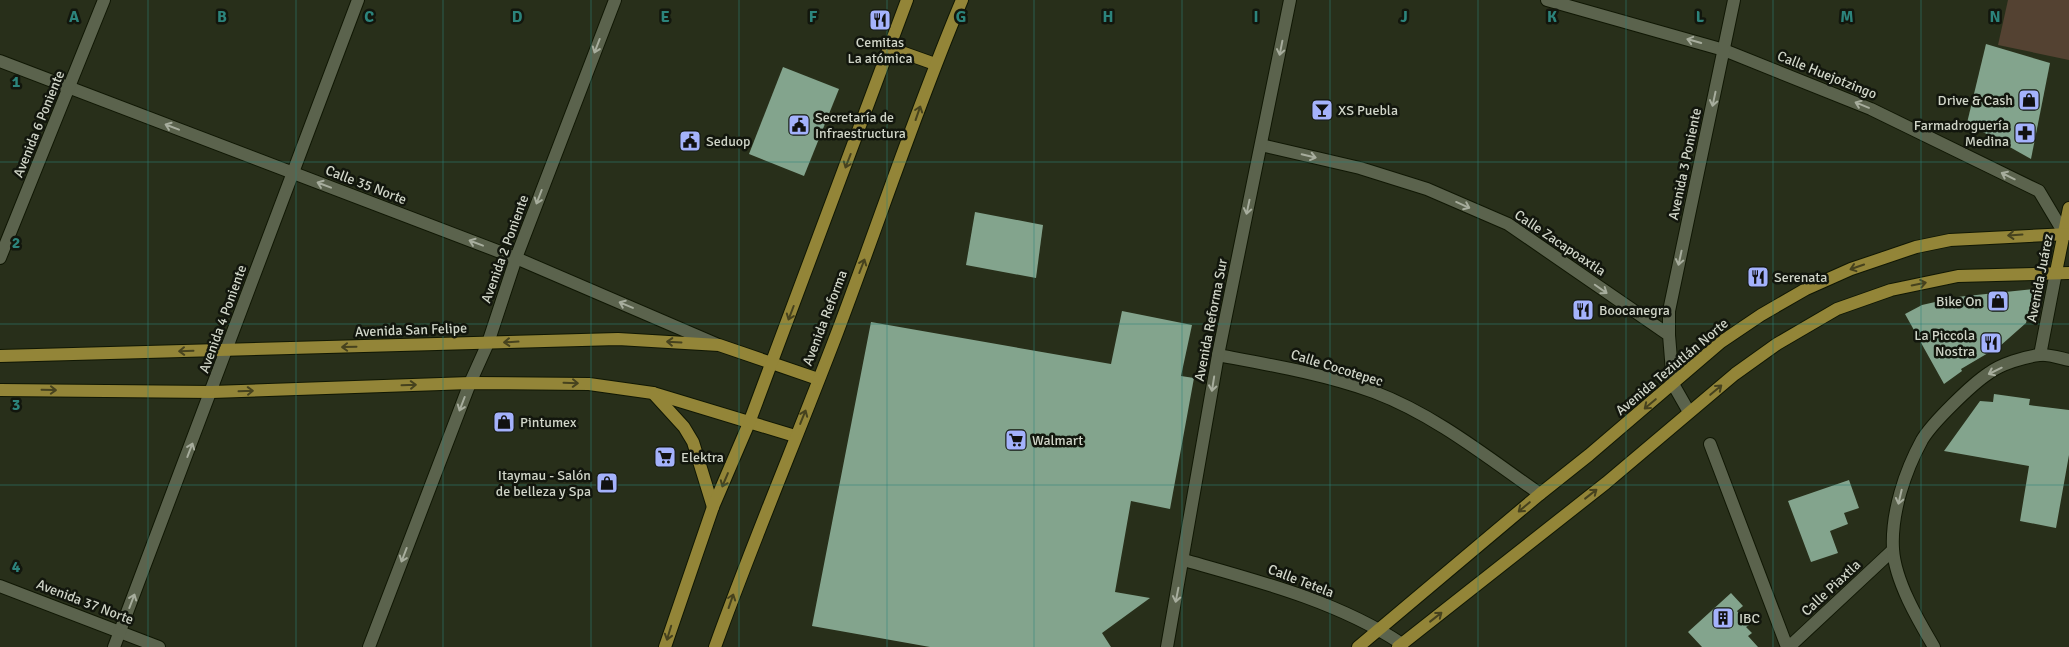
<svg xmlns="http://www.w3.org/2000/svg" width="2069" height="647" font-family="Signika,sans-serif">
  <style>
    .green { fill: #544232 }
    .building { fill: #83a48d }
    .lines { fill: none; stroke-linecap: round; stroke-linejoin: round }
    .minor-casing { stroke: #101704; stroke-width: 14 }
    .major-casing { stroke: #101704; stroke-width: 14 }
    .minor { stroke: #5b634d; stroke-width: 12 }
    .major { stroke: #938538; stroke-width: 12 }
    .oneway { stroke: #a7ad9d }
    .oneway2 { stroke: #46421e }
    .grid { fill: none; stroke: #2c847c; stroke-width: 1; stroke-opacity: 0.55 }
    .labels { text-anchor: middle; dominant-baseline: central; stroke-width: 5; stroke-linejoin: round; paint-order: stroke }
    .poi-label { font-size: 14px; fill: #d0d5c8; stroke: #12160d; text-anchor: start }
    .street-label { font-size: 14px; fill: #d0d5c8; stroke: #12160d }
    .grid-label { font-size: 16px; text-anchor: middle; font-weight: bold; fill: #2c847c; stroke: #12160d; stroke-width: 5; stroke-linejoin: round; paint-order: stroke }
  </style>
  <rect width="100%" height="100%" fill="#282f1a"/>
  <polygon class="green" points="2008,0 2069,0 2069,60 1998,45"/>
  <g class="building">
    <polygon points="1986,44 2050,63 2031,159 1967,123"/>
    <polygon points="783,67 839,89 804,176 749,154"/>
    <polygon points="975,212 1043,225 1036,278 966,265"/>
    <polygon points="2034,289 2026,323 2000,346 1961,369 1962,371 1944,384 1905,314 1922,305 1957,297"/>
    <polygon points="1122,311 1192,325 1181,376 1194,378 1170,509 1131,501 1115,592 1150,598 1102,633 1111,647 930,647 812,626 871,322 1111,364"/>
    <polygon points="1994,394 2030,399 2029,405 2069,410 2069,455 2056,528 2020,521 2029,466 1944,451 1980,401 1993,402"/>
    <polygon points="1849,480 1859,508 1844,513 1848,524 1830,531 1838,553 1811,562 1788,501"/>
    <polygon points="1731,593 1743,606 1737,611 1749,625 1746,627 1752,633 1748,636 1758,647 1702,647 1688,632"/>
  </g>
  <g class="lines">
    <g class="minor-casing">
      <g id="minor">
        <polyline points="1547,0 1724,50 1871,109 2039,191 2064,233"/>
        <polyline points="0,61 516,258 716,344"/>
        <polyline points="1261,145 1360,168 1427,189 1508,224 1669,335 1673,384 1689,412"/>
        <polyline points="0,258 104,0"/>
        <polyline points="1669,335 1669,311 1734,0"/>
        <path d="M1218,355C1271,365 1324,374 1374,392C1435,415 1487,457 1540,494"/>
        <polyline points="2040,355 2056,272"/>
        <polyline points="1710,444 1787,647"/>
        <path d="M1184,560C1258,581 1337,601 1402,644"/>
        <polyline points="0,586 159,647"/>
        <polyline points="114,647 358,0"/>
        <polyline points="369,647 470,383 488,343 516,258 615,0"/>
        <polyline points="1167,647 1218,355 1290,0"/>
        <polyline points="1789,647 1893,550"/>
        <path d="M1934,647C1918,620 1895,581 1893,549C1891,513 1905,471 1922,440C1932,423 1972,384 1989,373C2001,364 2024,357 2039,355C2048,354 2060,358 2069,360"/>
      </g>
    </g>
    <g class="major-casing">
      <g id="major">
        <polyline points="890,48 935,64"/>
        <polyline points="2056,272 2069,208"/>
        <polyline points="0,356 618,339 719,345 818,379"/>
        <polyline points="0,390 212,392 470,383 589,384 653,393 795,436"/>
        <polyline points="653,393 684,427 693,442 713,507"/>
        <polyline points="665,647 713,507 749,423 907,0"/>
        <path d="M715,647C753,541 797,438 837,333C879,222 916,109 962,0"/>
        <polyline points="1358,647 1540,494 1589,455 1721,342 1761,315 1806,289 1851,269 1916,247 1950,240 2069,234"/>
        <polyline points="1398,647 1606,483 1735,374 1777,344 1837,309 1891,290 1958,276 2069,273"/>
      </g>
    </g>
    <use href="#minor" class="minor"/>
    <use href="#major" class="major"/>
  </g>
  <defs><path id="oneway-shaft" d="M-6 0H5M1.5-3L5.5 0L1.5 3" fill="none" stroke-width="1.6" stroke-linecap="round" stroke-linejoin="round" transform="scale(1.25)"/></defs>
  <g class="oneway">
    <use href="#oneway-shaft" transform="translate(1694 41) rotate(-164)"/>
    <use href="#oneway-shaft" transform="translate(597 46) rotate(111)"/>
    <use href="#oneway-shaft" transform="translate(1281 48) rotate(101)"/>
    <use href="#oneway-shaft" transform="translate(1714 99) rotate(102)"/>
    <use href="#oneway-shaft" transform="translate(1862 105) rotate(-158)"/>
    <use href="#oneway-shaft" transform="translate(172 127) rotate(-159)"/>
    <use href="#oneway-shaft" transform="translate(1309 156) rotate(13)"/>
    <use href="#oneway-shaft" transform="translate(2008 176) rotate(-154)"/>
    <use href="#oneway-shaft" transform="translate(324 185) rotate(-159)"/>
    <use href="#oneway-shaft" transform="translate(539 197) rotate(111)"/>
    <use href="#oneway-shaft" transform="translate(1463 205) rotate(24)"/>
    <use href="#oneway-shaft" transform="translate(1248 207) rotate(102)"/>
    <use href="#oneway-shaft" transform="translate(476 243) rotate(-159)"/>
    <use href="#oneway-shaft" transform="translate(1680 258) rotate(102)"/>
    <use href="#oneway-shaft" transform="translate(1601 289) rotate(35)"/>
    <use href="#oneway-shaft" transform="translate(626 305) rotate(-157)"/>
    <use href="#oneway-shaft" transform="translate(1995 371) rotate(154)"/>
    <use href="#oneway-shaft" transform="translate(1213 384) rotate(99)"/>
    <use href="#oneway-shaft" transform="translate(462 404) rotate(111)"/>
    <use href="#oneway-shaft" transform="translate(190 450) rotate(-69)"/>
    <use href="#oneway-shaft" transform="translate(1900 497) rotate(103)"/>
    <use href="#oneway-shaft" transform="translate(404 555) rotate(111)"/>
    <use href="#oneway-shaft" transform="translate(1177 595) rotate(101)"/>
    <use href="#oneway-shaft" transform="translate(132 601) rotate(-69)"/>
  </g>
  <g class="oneway2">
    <use href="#oneway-shaft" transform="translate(918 113) rotate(-71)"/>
    <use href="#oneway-shaft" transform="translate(848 161) rotate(111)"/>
    <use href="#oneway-shaft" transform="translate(2015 235) rotate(176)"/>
    <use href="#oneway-shaft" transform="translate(862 266) rotate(-69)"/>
    <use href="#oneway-shaft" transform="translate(1857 267) rotate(161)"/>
    <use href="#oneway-shaft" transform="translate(1919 284) rotate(-11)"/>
    <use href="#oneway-shaft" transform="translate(791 313) rotate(111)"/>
    <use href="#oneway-shaft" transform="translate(511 342) rotate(177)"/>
    <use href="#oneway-shaft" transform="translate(674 342) rotate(-177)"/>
    <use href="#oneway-shaft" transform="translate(349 347) rotate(179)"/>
    <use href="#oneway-shaft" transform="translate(186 351) rotate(178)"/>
    <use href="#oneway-shaft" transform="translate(571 383) rotate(2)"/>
    <use href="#oneway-shaft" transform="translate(409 385) rotate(-2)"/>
    <use href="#oneway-shaft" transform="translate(49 390) rotate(1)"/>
    <use href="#oneway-shaft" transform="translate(1716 390) rotate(-40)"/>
    <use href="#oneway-shaft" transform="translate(246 391) rotate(-2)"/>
    <use href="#oneway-shaft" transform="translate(1650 404) rotate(140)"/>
    <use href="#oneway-shaft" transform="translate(803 417) rotate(-68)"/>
    <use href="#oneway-shaft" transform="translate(725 480) rotate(113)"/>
    <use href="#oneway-shaft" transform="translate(1591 494) rotate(-38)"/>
    <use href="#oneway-shaft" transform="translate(1524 507) rotate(140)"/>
    <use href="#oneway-shaft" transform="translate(731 601) rotate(-71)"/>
    <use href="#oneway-shaft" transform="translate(1436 617) rotate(-38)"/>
    <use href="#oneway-shaft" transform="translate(669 633) rotate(107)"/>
  </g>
  <path class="grid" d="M148,0V647M296,0V647M443,0V647M591,0V647M739,0V647M887,0V647M1034,0V647M1182,0V647M1330,0V647M1478,0V647M1626,0V647M1773,0V647M1921,0V647M0,162H2069M0,324H2069M0,485H2069"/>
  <defs>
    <g id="restaurant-square" transform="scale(1.125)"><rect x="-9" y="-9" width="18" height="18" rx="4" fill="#a4b2fc" stroke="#12160d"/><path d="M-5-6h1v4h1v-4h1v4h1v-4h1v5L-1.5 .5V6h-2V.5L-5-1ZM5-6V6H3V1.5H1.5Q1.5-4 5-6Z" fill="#111"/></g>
    <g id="shop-square" transform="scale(1.125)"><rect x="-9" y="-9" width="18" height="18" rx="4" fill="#a4b2fc" stroke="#12160d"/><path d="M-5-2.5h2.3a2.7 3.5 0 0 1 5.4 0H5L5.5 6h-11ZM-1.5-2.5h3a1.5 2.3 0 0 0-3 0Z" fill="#111"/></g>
    <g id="bar-square" transform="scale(1.125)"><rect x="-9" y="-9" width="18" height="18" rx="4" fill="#a4b2fc" stroke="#12160d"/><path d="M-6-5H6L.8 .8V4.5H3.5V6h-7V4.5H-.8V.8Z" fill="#111"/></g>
    <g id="civic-square" transform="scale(1.125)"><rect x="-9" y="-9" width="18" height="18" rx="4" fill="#a4b2fc" stroke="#12160d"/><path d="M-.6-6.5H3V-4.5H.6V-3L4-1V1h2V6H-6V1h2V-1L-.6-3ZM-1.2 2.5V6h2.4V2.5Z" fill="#111"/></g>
    <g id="pharmacy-square" transform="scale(1.125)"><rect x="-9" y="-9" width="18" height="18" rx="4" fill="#a4b2fc" stroke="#12160d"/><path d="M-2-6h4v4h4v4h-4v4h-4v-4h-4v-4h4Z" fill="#111"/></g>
    <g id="supermarket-square" transform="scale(1.125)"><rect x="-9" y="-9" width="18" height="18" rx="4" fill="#a4b2fc" stroke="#12160d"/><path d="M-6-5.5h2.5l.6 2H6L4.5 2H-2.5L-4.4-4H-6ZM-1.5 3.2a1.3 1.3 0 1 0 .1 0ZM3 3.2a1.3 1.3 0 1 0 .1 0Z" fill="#111"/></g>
    <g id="building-square" transform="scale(1.125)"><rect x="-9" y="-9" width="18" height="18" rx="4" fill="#a4b2fc" stroke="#12160d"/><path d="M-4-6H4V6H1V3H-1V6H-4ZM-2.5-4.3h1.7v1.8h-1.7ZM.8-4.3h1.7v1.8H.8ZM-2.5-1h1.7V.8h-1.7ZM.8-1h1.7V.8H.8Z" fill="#111"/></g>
  </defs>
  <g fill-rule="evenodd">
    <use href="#restaurant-square" x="880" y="20"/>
    <use href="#shop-square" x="2029" y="100"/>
    <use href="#bar-square" x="1322" y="110"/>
    <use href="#civic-square" x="799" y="125"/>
    <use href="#pharmacy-square" x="2025" y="133"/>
    <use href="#civic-square" x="690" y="141"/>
    <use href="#restaurant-square" x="1758" y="277"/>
    <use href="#shop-square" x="1998" y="301"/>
    <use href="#restaurant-square" x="1583" y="310"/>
    <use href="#restaurant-square" x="1991" y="343"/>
    <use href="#shop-square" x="504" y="422"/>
    <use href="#supermarket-square" x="1016" y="440"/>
    <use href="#supermarket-square" x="665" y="457"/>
    <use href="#shop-square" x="607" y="483"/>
    <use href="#building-square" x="1723" y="618"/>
  </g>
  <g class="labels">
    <g class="poi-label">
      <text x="880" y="42" text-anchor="middle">Cemitas<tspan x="880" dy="16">La atómica</tspan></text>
      <text x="2013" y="100" text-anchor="end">Drive &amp; Cash</text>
      <text x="1338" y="110">XS Puebla</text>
      <text x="815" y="117">Secretaría de<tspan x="815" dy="16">Infraestructura</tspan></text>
      <text x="2009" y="125" text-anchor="end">Farmadroguería<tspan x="2009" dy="16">Medina</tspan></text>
      <text x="706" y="141">Seduop</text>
      <text x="1774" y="277">Serenata</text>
      <text x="1982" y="301" text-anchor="end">Bike On</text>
      <text x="1599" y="310">Boocanegra</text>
      <text x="1975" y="335" text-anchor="end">La Piccola<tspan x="1975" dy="16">Nostra</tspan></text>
      <text x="520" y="422">Pintumex</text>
      <text x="1032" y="440">Walmart</text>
      <text x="681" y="457">Elektra</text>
      <text x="591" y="475" text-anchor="end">Itaymau - Salón<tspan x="591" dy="16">de belleza y Spa</tspan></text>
      <text x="1739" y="618">IBC</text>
    </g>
    <g class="street-label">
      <text transform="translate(1827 75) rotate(22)">Calle Huejotzingo</text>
      <text transform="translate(39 124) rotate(-68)">Avenida 6 Poniente</text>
      <text transform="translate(1685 164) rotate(-78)">Avenida 3 Poniente</text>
      <text transform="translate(366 185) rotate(21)">Calle 35 Norte</text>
      <text transform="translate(1560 243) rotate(34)">Calle Zacapoaxtla</text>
      <text transform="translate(505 249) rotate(-70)">Avenida 2 Poniente</text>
      <text transform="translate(2040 278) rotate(-79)">Avenida Juárez</text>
      <text transform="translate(825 318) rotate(-69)">Avenida Reforma</text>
      <text transform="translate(223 319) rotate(-70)">Avenida 4 Poniente</text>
      <text transform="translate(1211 320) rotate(-79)">Avenida Reforma Sur</text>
      <text transform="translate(411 330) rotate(-2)">Avenida San Felipe</text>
      <text transform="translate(1672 367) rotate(-40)">Avenida Teziutlán Norte</text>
      <text transform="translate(1337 368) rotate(17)">Calle Cocotepec</text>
      <text transform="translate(1301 581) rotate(21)">Calle Tetela</text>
      <text transform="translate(1831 588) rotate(-43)">Calle Piaxtla</text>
      <text transform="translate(85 602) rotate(21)">Avenida 37 Norte</text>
    </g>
  </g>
  <g class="grid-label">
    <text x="74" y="22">A</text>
    <text x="222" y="22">B</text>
    <text x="369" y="22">C</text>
    <text x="517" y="22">D</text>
    <text x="665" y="22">E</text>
    <text x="813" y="22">F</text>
    <text x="961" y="22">G</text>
    <text x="1108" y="22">H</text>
    <text x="1256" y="22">I</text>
    <text x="1404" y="22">J</text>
    <text x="1552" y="22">K</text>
    <text x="1700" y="22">L</text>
    <text x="1847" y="22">M</text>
    <text x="1995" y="22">N</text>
    <text x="16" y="87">1</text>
    <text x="16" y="248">2</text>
    <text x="16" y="410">3</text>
    <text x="16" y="572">4</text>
  </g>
</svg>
